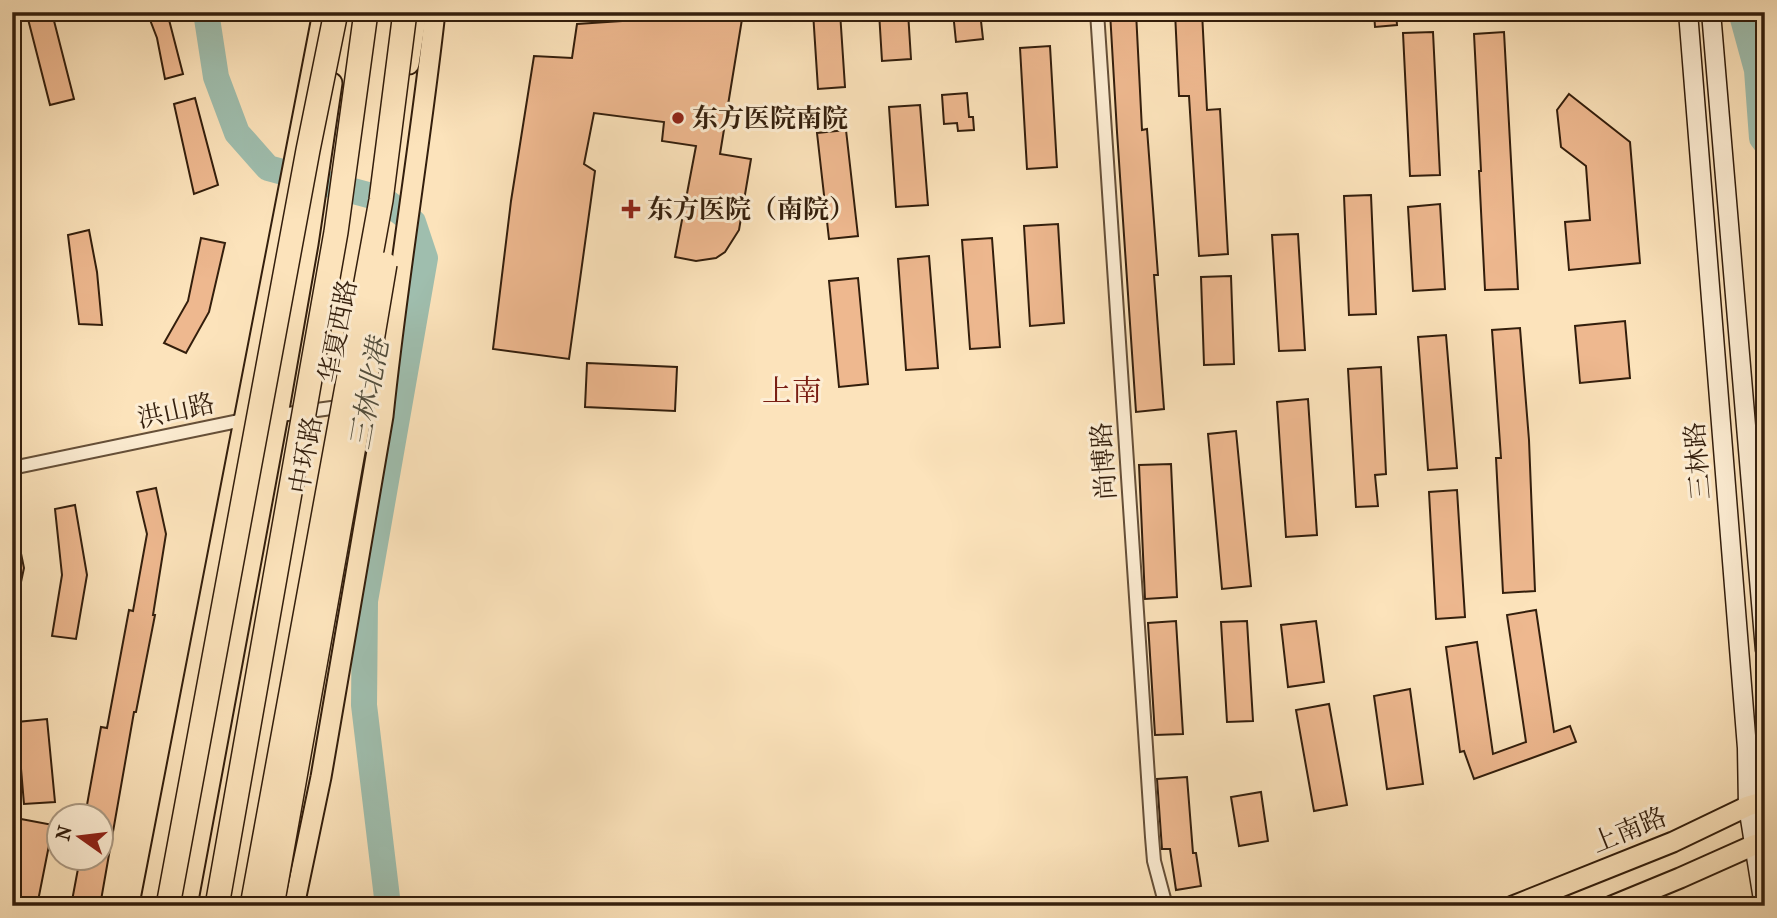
<svg xmlns="http://www.w3.org/2000/svg" width="1777" height="918" font-family="'IM FELL French Canon','Noto Serif SC',serif">
  <style>
    .lines { fill: none; stroke-linecap: round; stroke-linejoin: round }
    .river { stroke: #9fbeae; stroke-width: 26 }
    .building { fill: #eeb88f; stroke: #331e0c; stroke-width: 2 }
    .street-casing { stroke: #654f38; stroke-width: 16 }
    .secondary-casing { stroke: #331e0c; stroke-width: 21 }
    .primary-casing { stroke: #331e0c; stroke-width: 23 }
    .street { stroke: #fdedd3; stroke-width: 12 }
    .secondary { stroke: #fdedd3; stroke-width: 18 }
    .primary { stroke: #fce3bb; stroke-width: 19 }
    .highway-bridge-casing { stroke: #331e0c; stroke-width: 26; stroke-linecap: butt }
    .highway-bridge { stroke: #fce3bb; stroke-width: 23 }
    .poi-dot { fill: #8f2418; stroke: #fdedd3; stroke-width: 2.5 }
    .labels { text-anchor: middle; dominant-baseline: central; stroke-width: 6; stroke-linejoin: round; paint-order: stroke }
    .poi-label { font-size: 26px; font-weight: bold; fill: #331e0c; stroke: #fdedd3; text-anchor: start }
    .street-label { font-size: 26px; fill: #331e0c; stroke: #fdedd3 }
    .water-label { font-size: 28px; font-style: italic; fill: #534e3d; stroke: #fdedd3 }
    .quarter-label { font-size: 30px; fill: #7a1f14; stroke: #fdedd3 }
  </style>
  <rect width="100%" height="100%" fill="#fce3bb"/>
  <filter id="stains"><feTurbulence type="fractalNoise" baseFrequency=".00286" numOctaves="4"/><feColorMatrix values="0 0 0 0 .2 0 0 0 0 .09 0 0 0 0 .02 0 0 0 .5 -.17"/></filter>
  <radialGradient id="worn" r=".72"><stop offset=".6" stop-color="#630" stop-opacity="0"/><stop offset="1" stop-color="#630" stop-opacity=".3"/></radialGradient>
  <g class="lines">
    <g class="river">
      <polyline points="206,12 216,77 237,133 268,168 383,199 413,222 425,258 365,601 364,705 388,906"/>
      <polyline points="1739,12 1742,15 1757,70 1762,138 1765,142"/>
    </g>
  </g>
  <g class="building">
    <polygon points="147,12 167,12 183,74 165,79 157,38"/>
    <polygon points="813,12 840,12 845,87 818,89"/>
    <polygon points="879,12 908,12 911,59 882,61"/>
    <polygon points="953,12 980,12 983,39 956,42"/>
    <polygon points="1110,12 1136,12 1142,130 1147,129 1158,275 1154,275 1164,409 1136,412 1117,132"/>
    <polygon points="1175,12 1202,12 1207,110 1220,109 1228,254 1199,256 1189,96 1179,96"/>
    <polygon points="1374,12 1396,12 1397,25 1375,27"/>
    <polygon points="52,13 74,99 50,105 28,19"/>
    <polygon points="743,13 720,154 751,159 739,230 725,252 716,258 696,261 675,257 696,146 662,141 664,122 594,113 584,164 595,171 569,359 493,349 511,201 534,56 572,58 577,24"/>
    <polygon points="1433,32 1440,175 1410,176 1403,33"/>
    <polygon points="1504,32 1518,289 1485,290 1479,171 1481,171 1474,34"/>
    <polygon points="1050,46 1057,167 1027,169 1020,48"/>
    <polygon points="967,93 969,117 973,117 974,130 958,131 957,123 944,124 942,95"/>
    <polygon points="1569,94 1630,142 1640,263 1569,270 1565,222 1590,220 1586,166 1561,147 1557,110"/>
    <polygon points="195,98 218,185 194,194 174,104"/>
    <polygon points="920,105 928,205 896,207 889,107"/>
    <polygon points="846,130 858,236 829,239 817,133"/>
    <polygon points="1371,195 1376,314 1349,315 1344,196"/>
    <polygon points="1440,204 1445,289 1413,291 1408,207"/>
    <polygon points="1058,224 1064,323 1030,326 1024,226"/>
    <polygon points="89,230 97,272 102,325 79,324 68,235"/>
    <polygon points="1298,234 1305,350 1279,351 1272,235"/>
    <polygon points="201,238 225,243 209,312 186,353 164,343 188,301"/>
    <polygon points="992,238 1000,347 970,349 962,240"/>
    <polygon points="929,256 938,368 906,370 898,259"/>
    <polygon points="1231,276 1234,364 1204,365 1201,277"/>
    <polygon points="858,278 868,384 839,387 829,281"/>
    <polygon points="1625,321 1630,378 1580,383 1575,326"/>
    <polygon points="1520,328 1529,440 1535,591 1503,593 1496,458 1501,458 1492,330"/>
    <polygon points="1446,335 1457,468 1428,470 1418,337"/>
    <polygon points="587,363 677,367 675,411 585,407"/>
    <polygon points="1381,367 1386,474 1375,475 1378,506 1356,507 1348,369"/>
    <polygon points="1308,399 1317,535 1286,537 1277,402"/>
    <polygon points="1236,431 1251,586 1222,589 1208,434"/>
    <polygon points="1171,464 1177,597 1145,599 1139,465"/>
    <polygon points="156,488 166,534 153,615 155,615 136,712 134,712 100,906 71,906 80,858 102,858 102,816 85,816 101,727 107,728 129,610 133,611 147,534 137,492"/>
    <polygon points="1457,490 1465,617 1436,619 1429,492"/>
    <polygon points="75,505 87,575 76,639 52,636 62,575 55,509"/>
    <polygon points="18,539 24,568 18,596 12,596 12,540"/>
    <polygon points="1536,610 1554,732 1570,726 1576,742 1474,779 1464,751 1460,752 1446,647 1477,642 1493,754 1526,742 1507,615"/>
    <polygon points="1176,621 1183,734 1155,735 1148,623"/>
    <polygon points="1247,621 1253,721 1227,722 1221,622"/>
    <polygon points="1316,621 1324,682 1288,687 1281,625"/>
    <polygon points="1410,689 1423,784 1387,789 1374,696"/>
    <polygon points="1329,704 1347,805 1314,811 1296,710"/>
    <polygon points="47,719 55,802 24,804 17,722"/>
    <polygon points="1187,777 1193,853 1196,853 1201,886 1176,890 1170,849 1162,849 1157,779"/>
    <polygon points="1261,792 1268,841 1239,846 1231,797"/>
    <polygon points="21,819 53,825 37,906 12,906 12,863"/>
  </g>
  <g class="lines">
    <g class="street-casing">
      <g id="street">
        <polyline points="1097,12 1152,837 1154,861 1166,906"/>
        <polyline points="273,416 346,406"/>
        <polyline points="12,468 248,419"/>
      </g>
    </g>
    <g class="secondary-casing">
      <g id="secondary">
        <polyline points="1688,12 1747,748 1748,806 1764,906"/>
        <polyline points="1711,12 1765,650"/>
      </g>
    </g>
    <g class="primary-casing">
      <g id="primary">
        <polyline points="409,64 417,12"/>
        <polyline points="150,906 323,12"/>
        <polyline points="187,906 278,415 308,244 332,83"/>
        <path d="M294,906L321,777L383,416C397,281 420,147 435,12"/>
        <polyline points="1513,906 1673,842 1748,806 1765,801"/>
        <polyline points="1612,906 1680,878 1754,845 1765,842"/>
      </g>
    </g>
    <use href="#street" class="street"/>
    <use href="#secondary" class="secondary"/>
    <use href="#primary" class="primary"/>
    <g class="highway-bridge-casing">
      <g id="highway-bridge">
        <polyline points="168,906 308,150 336,12"/>
        <polyline points="217,906 336,232 366,12"/>
        <polyline points="252,906 381,200 405,12"/>
        <polyline points="272,906 359,418 385,264"/>
      </g>
    </g>
    <use href="#highway-bridge" class="highway-bridge"/>
  </g>
  <g class="poi-dot">
    <circle cx="678" cy="118" r="7"/>
    <path d="M627.5 198.5h7v7h7v7h-7v7h-7v-7h-7v-7h7z"/>
  </g>
  <g class="labels">
    <g class="poi-label">
      <text x="692" y="118">东方医院南院</text>
      <text x="647" y="209">东方医院（南院）</text>
    </g>
    <g class="street-label">
      <text transform="translate(338 331) rotate(-79)">华夏西路</text>
      <text transform="translate(176 411) rotate(-12)">洪山路</text>
      <text transform="translate(306 455) rotate(-80)">中环路</text>
      <text transform="translate(1104 461) rotate(-94)">尚博路</text>
      <text transform="translate(1698 461) rotate(-95)">三林路</text>
      <text transform="translate(1629 830) rotate(-22)">上南路</text>
    </g>
    <g class="water-label">
      <text transform="translate(369 394) rotate(-80)">三林北港</text>
    </g>
    <g class="quarter-label">
      <text x="792" y="391">上南</text>
    </g>
  </g>
  <rect width="1777" height="918" fill="none" stroke="#fce3bb" stroke-width="42"/>
  <rect x="14" y="14" width="1749" height="890" fill="none" stroke="#331e0c" stroke-width="3.5"/>
  <rect x="21" y="21" width="1735" height="876" fill="none" stroke="#331e0c" stroke-width="2"/>
  <g transform="translate(80 837) rotate(284)"><circle r="33" fill="#fdedd3" stroke="#ac9a83" stroke-width="2"/>
  <path d="M0-5L12 26L0 18L-12 26Z" fill="#8f2418"/>
  <text y="-10" font-size="19" font-weight="bold" text-anchor="middle" fill="#331e0c">N</text>
  </g>
  <rect width="100%" height="100%" filter="url(#stains)"/>
  <rect width="100%" height="100%" fill="url(#worn)"/>
</svg>
